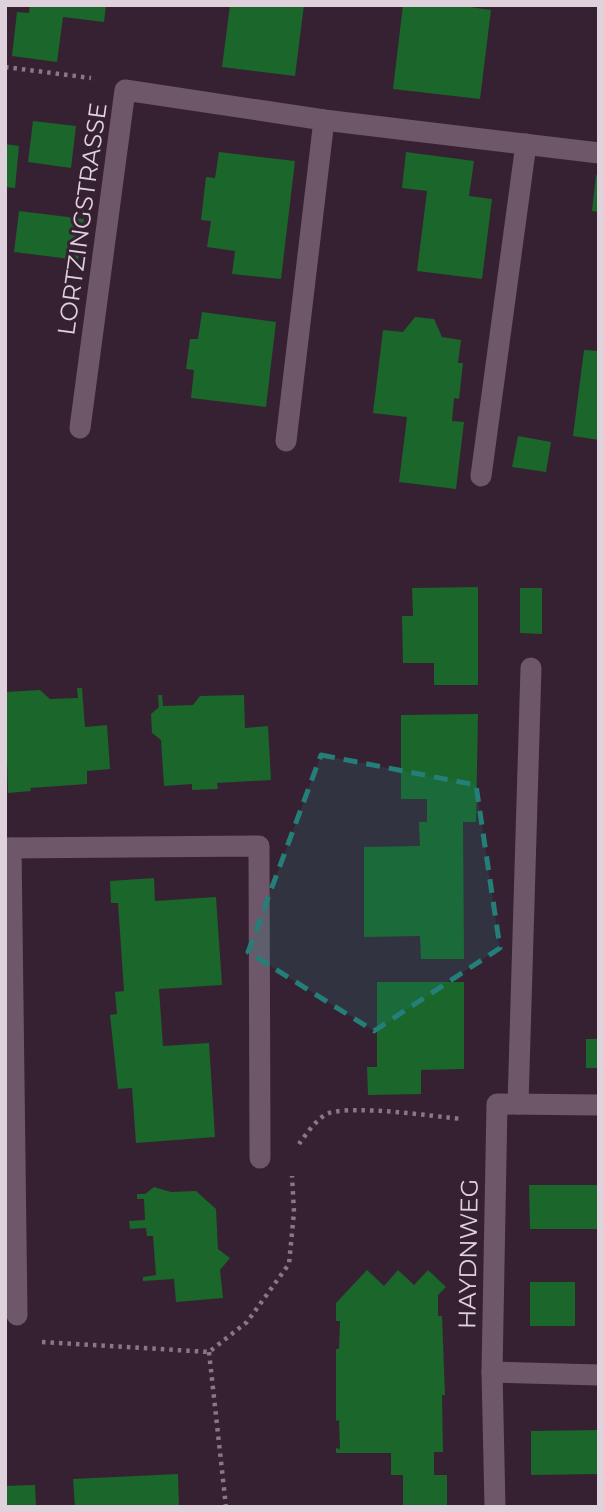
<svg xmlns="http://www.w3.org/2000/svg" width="604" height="1512" font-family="Montserrat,sans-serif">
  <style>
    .building { fill: #1a662b }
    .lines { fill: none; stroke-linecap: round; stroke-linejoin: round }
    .path { stroke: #887785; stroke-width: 4.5; stroke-dasharray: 3.5 5; stroke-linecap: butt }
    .street { stroke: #6e5769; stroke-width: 21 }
    .marked { fill: #247f79; fill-opacity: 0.2; stroke: #247f79; stroke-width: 5; stroke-dasharray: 14 9; stroke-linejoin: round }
    .labels { text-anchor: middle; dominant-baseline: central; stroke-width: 6; stroke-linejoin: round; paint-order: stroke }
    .street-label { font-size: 24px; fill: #e0d2dd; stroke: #362132 }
  </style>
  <rect width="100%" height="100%" fill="#362132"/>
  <g class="building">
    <polygon points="30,5 106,5 104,22 63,17 57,62 12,56 17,12 29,13"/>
    <polygon points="230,5 304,5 295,76 222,67"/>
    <polygon points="403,5 456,5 491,10 480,99 393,89"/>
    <polygon points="33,121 76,126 71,168 28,162"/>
    <polygon points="5,144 19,146 15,188 5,187"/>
    <polygon points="219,152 295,161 281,279 232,274 235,251 207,247 211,221 201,220 206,177 215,178"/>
    <polygon points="406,152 474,161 469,196 492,199 482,279 417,271 427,191 402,188"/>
    <polygon points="596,175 599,176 599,212 592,211"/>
    <polygon points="19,211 84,219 78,260 14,252"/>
    <polygon points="202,312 276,322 266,407 191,398 194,370 186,369 190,339 198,339"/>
    <polygon points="415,317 434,319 442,337 461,340 458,363 463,363 459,399 454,398 452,421 464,422 456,489 399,482 407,417 373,413 383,330 403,332"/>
    <polygon points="584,350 599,351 599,440 573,436"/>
    <polygon points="518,436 551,442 546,472 512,467"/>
    <polygon points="478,587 478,685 434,685 434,663 403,663 402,616 413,616 412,588"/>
    <polygon points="520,588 542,588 542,634 520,633"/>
    <polygon points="77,688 82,688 85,727 107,725 110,769 87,771 87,784 30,788 31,791 8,793 5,692 40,690 50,699 78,698"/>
    <polygon points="158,695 162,695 163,706 193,705 200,696 244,695 245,728 268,726 271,780 217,783 218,789 192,790 192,784 164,786 161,740 152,733 151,714 159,707"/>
    <polygon points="478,714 476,822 463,822 464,959 421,959 420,936 364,937 364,847 420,846 419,822 427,822 427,799 401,799 401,715"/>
    <polygon points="154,878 155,901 216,897 222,985 159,989 163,1046 209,1043 215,1137 136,1143 132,1088 118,1089 110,1015 117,1014 115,992 124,991 118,903 111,903 110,881"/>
    <polygon points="377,982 464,982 464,1069 421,1070 421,1094 368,1095 367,1067 377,1067"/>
    <rect x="586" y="1039" width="13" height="29"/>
    <polygon points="529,1185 597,1185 599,1229 530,1229"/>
    <polygon points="154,1187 171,1192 196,1191 216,1209 218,1249 230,1258 220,1270 223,1298 176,1302 174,1279 143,1281 143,1277 156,1275 153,1236 147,1236 146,1228 130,1229 129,1221 145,1220 144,1199 137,1199 137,1194 145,1194"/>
    <polygon points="367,1270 384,1286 398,1270 414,1285 428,1270 446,1287 438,1295 438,1316 442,1316 445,1395 442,1395 443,1452 434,1452 434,1475 447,1475 447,1507 403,1507 403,1475 391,1475 391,1453 336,1453 336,1448 340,1449 339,1420 336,1421 336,1349 339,1349 340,1321 336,1321 336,1303"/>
    <rect x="530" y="1282" width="45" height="44"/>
    <polygon points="598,1430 598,1474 531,1475 531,1431"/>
    <polygon points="178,1474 179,1507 75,1507 73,1479"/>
    <polygon points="35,1485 36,1507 5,1507 5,1486"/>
  </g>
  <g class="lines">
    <g class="path">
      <polyline points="5,67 91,78"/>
      <path d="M299,1144C306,1134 318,1117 329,1113C356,1105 431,1116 462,1119"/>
      <polyline points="42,1342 209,1352 247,1322 289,1264 294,1212 292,1176"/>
      <polyline points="209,1352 226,1507"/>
    </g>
    <g class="street">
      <polyline points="80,428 125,90 324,120 599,153"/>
      <polyline points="286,441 324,120"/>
      <polyline points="481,476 526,144"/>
      <polyline points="5,848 259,846 260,1158"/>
      <polyline points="11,848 17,1315"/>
      <polyline points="518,1104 531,668"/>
      <polyline points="492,1372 599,1375"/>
      <polyline points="495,1507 492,1372 497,1104 599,1105"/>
    </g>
  </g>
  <path class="marked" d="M321,755L476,785L500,948L374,1031L248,952Z"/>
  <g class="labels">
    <g class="street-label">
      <text transform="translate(82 219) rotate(-82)">LORTZINGSTRASSE</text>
      <text transform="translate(468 1254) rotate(-89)">HAYDNWEG</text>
    </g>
  </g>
  <rect width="604" height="1512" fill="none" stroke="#e0d2dd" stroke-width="14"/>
</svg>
